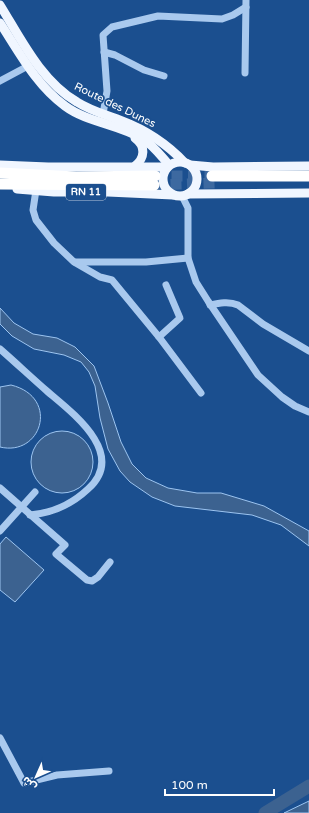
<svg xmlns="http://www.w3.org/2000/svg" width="309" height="813" font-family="'Varela Round','Noto Sans Arabic',sans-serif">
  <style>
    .water { fill: #3c6290; stroke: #9cc4f0 }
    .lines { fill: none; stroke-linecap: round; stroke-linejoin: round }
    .river { stroke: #3c6290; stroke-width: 13 }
    .highway-tunnel { stroke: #3d69a0; stroke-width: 11; stroke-dasharray: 11 5.5; stroke-linecap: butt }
    .minor { stroke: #a9c9ee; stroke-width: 7 }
    .major { stroke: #f0f6ff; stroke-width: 9 }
    .highway { stroke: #fff; stroke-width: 11 }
    .labels { text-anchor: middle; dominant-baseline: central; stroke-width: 3.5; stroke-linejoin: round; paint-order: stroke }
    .shield { fill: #1b4f8f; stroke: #bbcadd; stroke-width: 1 }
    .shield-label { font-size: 10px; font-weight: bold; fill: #fff }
    .street-label { font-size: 11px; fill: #fff; stroke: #1b4f8f }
  </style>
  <rect width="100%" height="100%" fill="#1b4f8f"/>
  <g class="water">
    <polygon points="0,308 14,323 33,334 57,338 75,347 94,366 108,403 121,442 132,464 146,478 168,488 197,493 221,493 264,506 309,531 309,546 281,525 252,515 175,506 152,497 130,482 120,471 108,449 100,418 95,386 89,372 81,362 64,355 34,349 12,336 0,324"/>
    <path d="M11,385C60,397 42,457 0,447V387Z"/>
    <circle cx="62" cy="462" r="31"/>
    <polygon points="6,537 44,570 15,602 0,590 0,544"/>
    <polygon points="309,801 309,813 284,813"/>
  </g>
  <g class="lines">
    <polyline class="river" points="265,813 309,786"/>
    <g class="highway-tunnel">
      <polyline points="155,176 212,176"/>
      <polyline points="154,185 215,183"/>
    </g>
    <g class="minor">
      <polyline points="104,52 115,55 144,70 164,76"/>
      <polyline points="245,73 246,0"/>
      <polyline points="0,81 28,66"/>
      <polyline points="103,114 107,91 103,35 112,27 158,16 222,19 233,15 246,7"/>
      <polyline points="36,190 33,210 36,220 54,243 74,262 100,277 112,280 159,337 201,393"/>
      <polyline points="182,196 188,208 188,258 196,282 208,301 258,375 282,397 295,406 309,412"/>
      <polyline points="75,262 146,262 188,258"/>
      <path d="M210,305C219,303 229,301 238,305L263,324L309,351"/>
      <polyline points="159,337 180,318 166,285"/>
      <path d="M0,349C16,363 32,378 48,392C74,414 127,454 88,489C71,505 53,513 30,515"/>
      <polyline points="0,488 65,545 56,554 87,580 92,581 98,577 110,562"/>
      <polyline points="0,531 35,492"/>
      <polyline points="0,738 24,783 57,775 109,771"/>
    </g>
    <g class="major">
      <path d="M0,5C21,39 41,81 77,102C91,111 107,115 122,121C146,130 167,144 185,163"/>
      <path d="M0,23C19,52 36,85 65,106C88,123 119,124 143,139C154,146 161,156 169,165"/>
      <circle cx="180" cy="179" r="17"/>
      <polyline points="0,165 48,167 167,167"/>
      <polyline points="190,165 213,167 309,166"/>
      <path d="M135,166C145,158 146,146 135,138"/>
      <polyline points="17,189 54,192 108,192 173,195"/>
      <polyline points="188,194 309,193"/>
    </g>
    <g class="highway">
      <polyline points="0,173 76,177 155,176"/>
      <polyline points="212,176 309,176"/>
      <polyline points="0,184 154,185"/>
    </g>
  </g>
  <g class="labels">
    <rect class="shield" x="66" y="184" width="40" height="16" rx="3"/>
    <g class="shield-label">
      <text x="86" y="192">RN 11</text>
    </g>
    <g class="street-label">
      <text transform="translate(115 105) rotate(26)">Route des Dunes</text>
    </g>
  </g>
  <g transform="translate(36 777) rotate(225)" stroke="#1b4f8f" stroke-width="3" paint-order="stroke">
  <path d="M0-3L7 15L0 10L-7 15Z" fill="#ffffff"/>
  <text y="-6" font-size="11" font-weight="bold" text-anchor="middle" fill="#ffffff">ش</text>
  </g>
  <path d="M165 789v6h109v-6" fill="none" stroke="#ffffff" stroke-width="2"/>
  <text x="171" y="789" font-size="12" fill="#ffffff" stroke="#1b4f8f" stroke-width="3" paint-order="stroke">100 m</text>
</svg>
